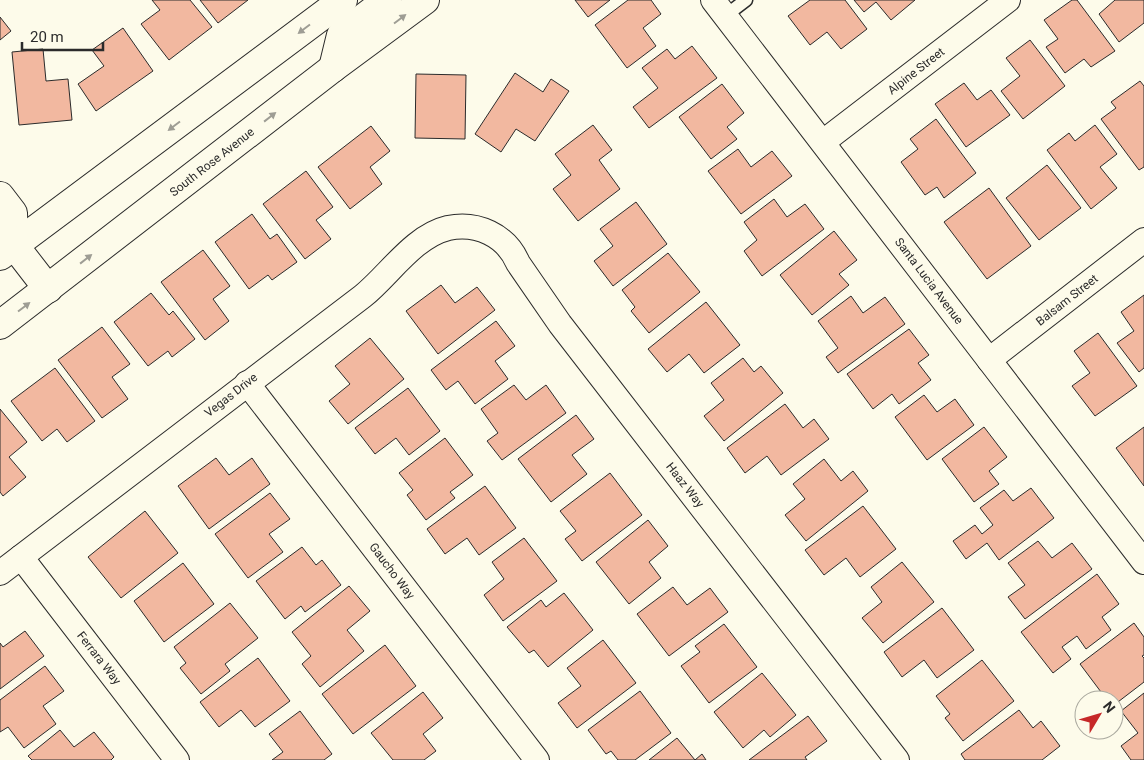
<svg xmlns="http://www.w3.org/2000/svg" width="1144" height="760" font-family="Roboto,sans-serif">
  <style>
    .building { fill: #f2b8a0; stroke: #2b2b2b }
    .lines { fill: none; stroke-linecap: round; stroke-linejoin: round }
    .lane-casing { stroke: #2b2b2b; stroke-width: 15 }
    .street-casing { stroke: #2b2b2b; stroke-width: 26 }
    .secondary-casing { stroke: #2b2b2b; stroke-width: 30 }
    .lane { stroke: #fdfbea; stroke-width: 12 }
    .street { stroke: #fdfbea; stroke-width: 24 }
    .secondary { stroke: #fdfbea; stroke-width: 28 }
    .oneway { fill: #9e9d94 }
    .labels { text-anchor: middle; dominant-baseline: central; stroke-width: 4; stroke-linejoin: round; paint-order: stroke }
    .street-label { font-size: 12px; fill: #2b2b2b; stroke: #fdfbea }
  </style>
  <rect width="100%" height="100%" fill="#fdfbea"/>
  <g class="building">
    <polygon points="152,0 190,0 212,27 169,60 141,24 160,10"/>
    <polygon points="200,0 248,0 218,23"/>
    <polygon points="575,0 610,0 588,17"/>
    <polygon points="628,0 651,0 661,14 643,28 656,46 627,68 595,25"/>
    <polygon points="810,0 845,0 867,29 841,49 827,32 810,45 788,16"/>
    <polygon points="854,0 915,0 891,20 876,2 864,12"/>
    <polygon points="1072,0 1077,0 1115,51 1091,67 1084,59 1065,73 1046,47 1058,39 1044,20"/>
    <polygon points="1115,0 1144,0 1144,23 1119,42 1099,14"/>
    <polygon points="0,17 11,31 0,40"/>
    <polygon points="123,28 153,71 96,111 78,84 104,66 92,50"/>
    <polygon points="1030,40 1065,86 1023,119 1001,91 1020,76 1006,58"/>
    <polygon points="692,46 717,78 649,128 633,107 658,88 642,68 667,49 675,59"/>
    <polygon points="43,49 46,81 68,79 72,120 19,125 12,52"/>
    <polygon points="515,73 543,92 551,79 569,91 535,141 516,129 501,152 475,134"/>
    <polygon points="416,74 466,75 465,139 415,138"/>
    <polygon points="1140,81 1144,86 1144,167 1139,170 1101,119 1116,108 1111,102"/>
    <polygon points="964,83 977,100 991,90 1010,115 966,147 935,104"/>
    <polygon points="722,84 744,113 727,127 737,139 711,159 679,117"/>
    <polygon points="936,119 976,173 944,198 937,187 925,195 901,162 918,149 910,139"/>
    <polygon points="593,125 612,150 599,160 620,189 578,221 553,189 571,175 555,154"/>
    <polygon points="1095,125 1117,154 1100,167 1117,188 1091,209 1047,150 1069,133 1075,141"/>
    <polygon points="371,126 390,151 370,167 382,184 350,209 318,167"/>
    <polygon points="738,149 751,167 772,151 792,176 741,214 708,171"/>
    <polygon points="1047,165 1081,208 1039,240 1006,198"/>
    <polygon points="306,171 333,207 316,220 331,239 305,259 263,204"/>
    <polygon points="989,188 1031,246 987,279 944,222"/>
    <polygon points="774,199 787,217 805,204 824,229 762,276 744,251 757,240 744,222"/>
    <polygon points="636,202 667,244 613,286 594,261 613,246 600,229"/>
    <polygon points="252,214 270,239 277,234 297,262 272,280 268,275 249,289 215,242"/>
    <polygon points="834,231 857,260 839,274 849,285 812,315 780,275"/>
    <polygon points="203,250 230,286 213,299 229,321 205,340 161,282"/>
    <polygon points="668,253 700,292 649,333 631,311 635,307 622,290"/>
    <polygon points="441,285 455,303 477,287 495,310 438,354 406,311"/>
    <polygon points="151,293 169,315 173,311 195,339 172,357 168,351 148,366 114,322"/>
    <polygon points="1144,295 1144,368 1139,372 1117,343 1134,331 1121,312"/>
    <polygon points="851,296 863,313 885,297 905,324 838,373 826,357 838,348 818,321"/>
    <polygon points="706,302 740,345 704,373 689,354 667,372 648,349"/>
    <polygon points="496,321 515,346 495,361 508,379 475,404 458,381 446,390 431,370"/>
    <polygon points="102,327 130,364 112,377 128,399 102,418 58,360"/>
    <polygon points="909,329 929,355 918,363 931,380 899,404 892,394 873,409 847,374"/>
    <polygon points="1098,333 1137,386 1095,416 1072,386 1090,373 1074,351"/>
    <polygon points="370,338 404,379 348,424 329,401 350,384 335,366"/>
    <polygon points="743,358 754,372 761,366 783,393 724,441 704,416 724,400 711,383"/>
    <polygon points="55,368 95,421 67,442 57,429 42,441 11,401"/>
    <polygon points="514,385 526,400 546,385 566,413 502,460 487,441 498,433 481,409"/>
    <polygon points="408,388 440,431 409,455 396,438 375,454 355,428"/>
    <polygon points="924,395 937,412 955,399 974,425 927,460 895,417"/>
    <polygon points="785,404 803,428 814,419 829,439 781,475 767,456 745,473 727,448"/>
    <polygon points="0,409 27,442 9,457 26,477 3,496 0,492"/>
    <polygon points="576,415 594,439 572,455 587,474 551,502 518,459"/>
    <polygon points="984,427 1007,457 989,471 999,484 974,502 942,459"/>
    <polygon points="1144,427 1144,486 1116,448"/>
    <polygon points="445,438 473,475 450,492 455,498 426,520 407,495 413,490 399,473"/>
    <polygon points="216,458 229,475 252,458 270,484 209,529 178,486"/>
    <polygon points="824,459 841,481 853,471 868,491 806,541 785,515 805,499 793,484"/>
    <polygon points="610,473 642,515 582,561 565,539 576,531 560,511"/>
    <polygon points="485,486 516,528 479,555 467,538 445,554 427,529"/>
    <polygon points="1031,488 1054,518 999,560 987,543 966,559 953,541 975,525 982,534 993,525 980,508 1004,490 1013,501"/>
    <polygon points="270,493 290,519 269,534 283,552 248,578 215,534"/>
    <polygon points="863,506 896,549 860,577 846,558 824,575 805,550"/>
    <polygon points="145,511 178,553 121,598 88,557"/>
    <polygon points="648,520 668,546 649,562 661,578 629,604 596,562"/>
    <polygon points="524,538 557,581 503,621 484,595 504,579 492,562"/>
    <polygon points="1038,541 1052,558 1072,543 1092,569 1025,619 1008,597 1025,585 1008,563"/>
    <polygon points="302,547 316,565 322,560 341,585 305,612 301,606 285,619 256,581"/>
    <polygon points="902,562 934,602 883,643 862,618 882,602 871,587"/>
    <polygon points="183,563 214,604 164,642 134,601"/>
    <polygon points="1097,574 1119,604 1102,617 1111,630 1086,649 1077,636 1062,647 1071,659 1053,673 1021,632"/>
    <polygon points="349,586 370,611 347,630 364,651 320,687 302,664 311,656 292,632"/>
    <polygon points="673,587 687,605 710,588 728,612 669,656 637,614"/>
    <polygon points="564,593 593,630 548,667 534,650 529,653 507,627 541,600 546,607"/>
    <polygon points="230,603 258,638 225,664 230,671 201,694 180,668 186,663 174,647"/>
    <polygon points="942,608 974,650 937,678 924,660 902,677 884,652"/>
    <polygon points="1134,623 1144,637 1144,655 1142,656 1144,658 1144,682 1114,705 1114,700 1107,700 1080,664"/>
    <polygon points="724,624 757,667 709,703 681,666 700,652 695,646"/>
    <polygon points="25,631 44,656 0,689 0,643 3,647"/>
    <polygon points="603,640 636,683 577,728 558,703 581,686 567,668"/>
    <polygon points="385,645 416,686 353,734 322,694"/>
    <polygon points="258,658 290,701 255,727 241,710 219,727 200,702"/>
    <polygon points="982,660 1014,701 963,741 945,718 950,714 936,696"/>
    <polygon points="45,666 64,691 43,706 56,724 24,748 8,727 0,732 0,700"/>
    <polygon points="762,673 796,715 770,737 764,730 743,748 714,712"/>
    <polygon points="640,691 671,733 635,760 618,760 611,751 606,754 588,730"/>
    <polygon points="423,692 443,718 423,734 436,751 424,760 393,760 371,733"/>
    <polygon points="1144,693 1144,760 1131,760 1121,746 1138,733 1121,711"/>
    <polygon points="1019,710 1033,728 1041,721 1060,746 1042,760 965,760 961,754"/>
    <polygon points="300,711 332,754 324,760 272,760 283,752 269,734"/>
    <polygon points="808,716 827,741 805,757 807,760 749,760"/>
    <polygon points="60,730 74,747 94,732 114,757 111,760 32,760 28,756"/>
    <polygon points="677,738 695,760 702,754 706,760 649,760"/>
  </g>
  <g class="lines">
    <g class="lane-casing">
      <polyline id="lane" points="725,16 746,0"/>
    </g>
    <g class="street-casing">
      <g id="street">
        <polyline points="713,0 1144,562"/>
        <polyline points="823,142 1008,0"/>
        <polyline points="989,360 1144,240"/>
        <polyline points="247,383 537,760"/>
        <polyline points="21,557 177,760"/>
        <path d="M0,573C121,480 242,389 363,296C389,275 414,236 448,228C477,222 506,235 518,263L560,324L897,760"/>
      </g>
    </g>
    <g class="secondary-casing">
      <g id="secondary">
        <polyline points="333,68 341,35 387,0"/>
        <polyline points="0,196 13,213 14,245"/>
        <polyline points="14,245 48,289"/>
        <polyline points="0,256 343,0"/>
        <polyline points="0,325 333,68 425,0"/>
      </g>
    </g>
    <use href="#lane" class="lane"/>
    <use href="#street" class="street"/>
    <use href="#secondary" class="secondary"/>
  </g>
  <defs><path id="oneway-solid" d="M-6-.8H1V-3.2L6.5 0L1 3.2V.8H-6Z" transform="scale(1.25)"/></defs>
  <g class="oneway">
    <use href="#oneway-solid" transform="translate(400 19) rotate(-37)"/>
    <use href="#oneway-solid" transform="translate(304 29) rotate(143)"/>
    <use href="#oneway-solid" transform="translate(270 117) rotate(-38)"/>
    <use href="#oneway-solid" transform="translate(174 126) rotate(143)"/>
    <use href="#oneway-solid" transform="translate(86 259) rotate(-38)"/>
    <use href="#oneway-solid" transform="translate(24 307) rotate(-37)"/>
  </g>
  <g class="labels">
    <g class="street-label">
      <text transform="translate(916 71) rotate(-38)">Alpine Street</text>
      <text transform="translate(212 162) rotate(-38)">South Rose Avenue</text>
      <text transform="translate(929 281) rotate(53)">Santa Lucia Avenue</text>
      <text transform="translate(1067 300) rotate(-38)">Balsam Street</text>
      <text transform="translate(231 395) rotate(-38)">Vegas Drive</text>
      <text transform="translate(685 485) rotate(52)">Haaz Way</text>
      <text transform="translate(392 571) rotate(53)">Gaucho Way</text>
      <text transform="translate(99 658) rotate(52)">Ferrara Way</text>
    </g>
  </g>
  <g transform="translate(1099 715) rotate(52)"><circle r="24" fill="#fdfbea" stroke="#a9a89e"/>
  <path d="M0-4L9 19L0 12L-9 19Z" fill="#c62828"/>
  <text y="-8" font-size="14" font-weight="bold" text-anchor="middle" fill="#2b2b2b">N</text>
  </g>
  <path d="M22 42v8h81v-8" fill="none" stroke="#2b2b2b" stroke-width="2.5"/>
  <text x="30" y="42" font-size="15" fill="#2b2b2b" stroke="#fdfbea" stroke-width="4" paint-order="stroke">20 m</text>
</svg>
